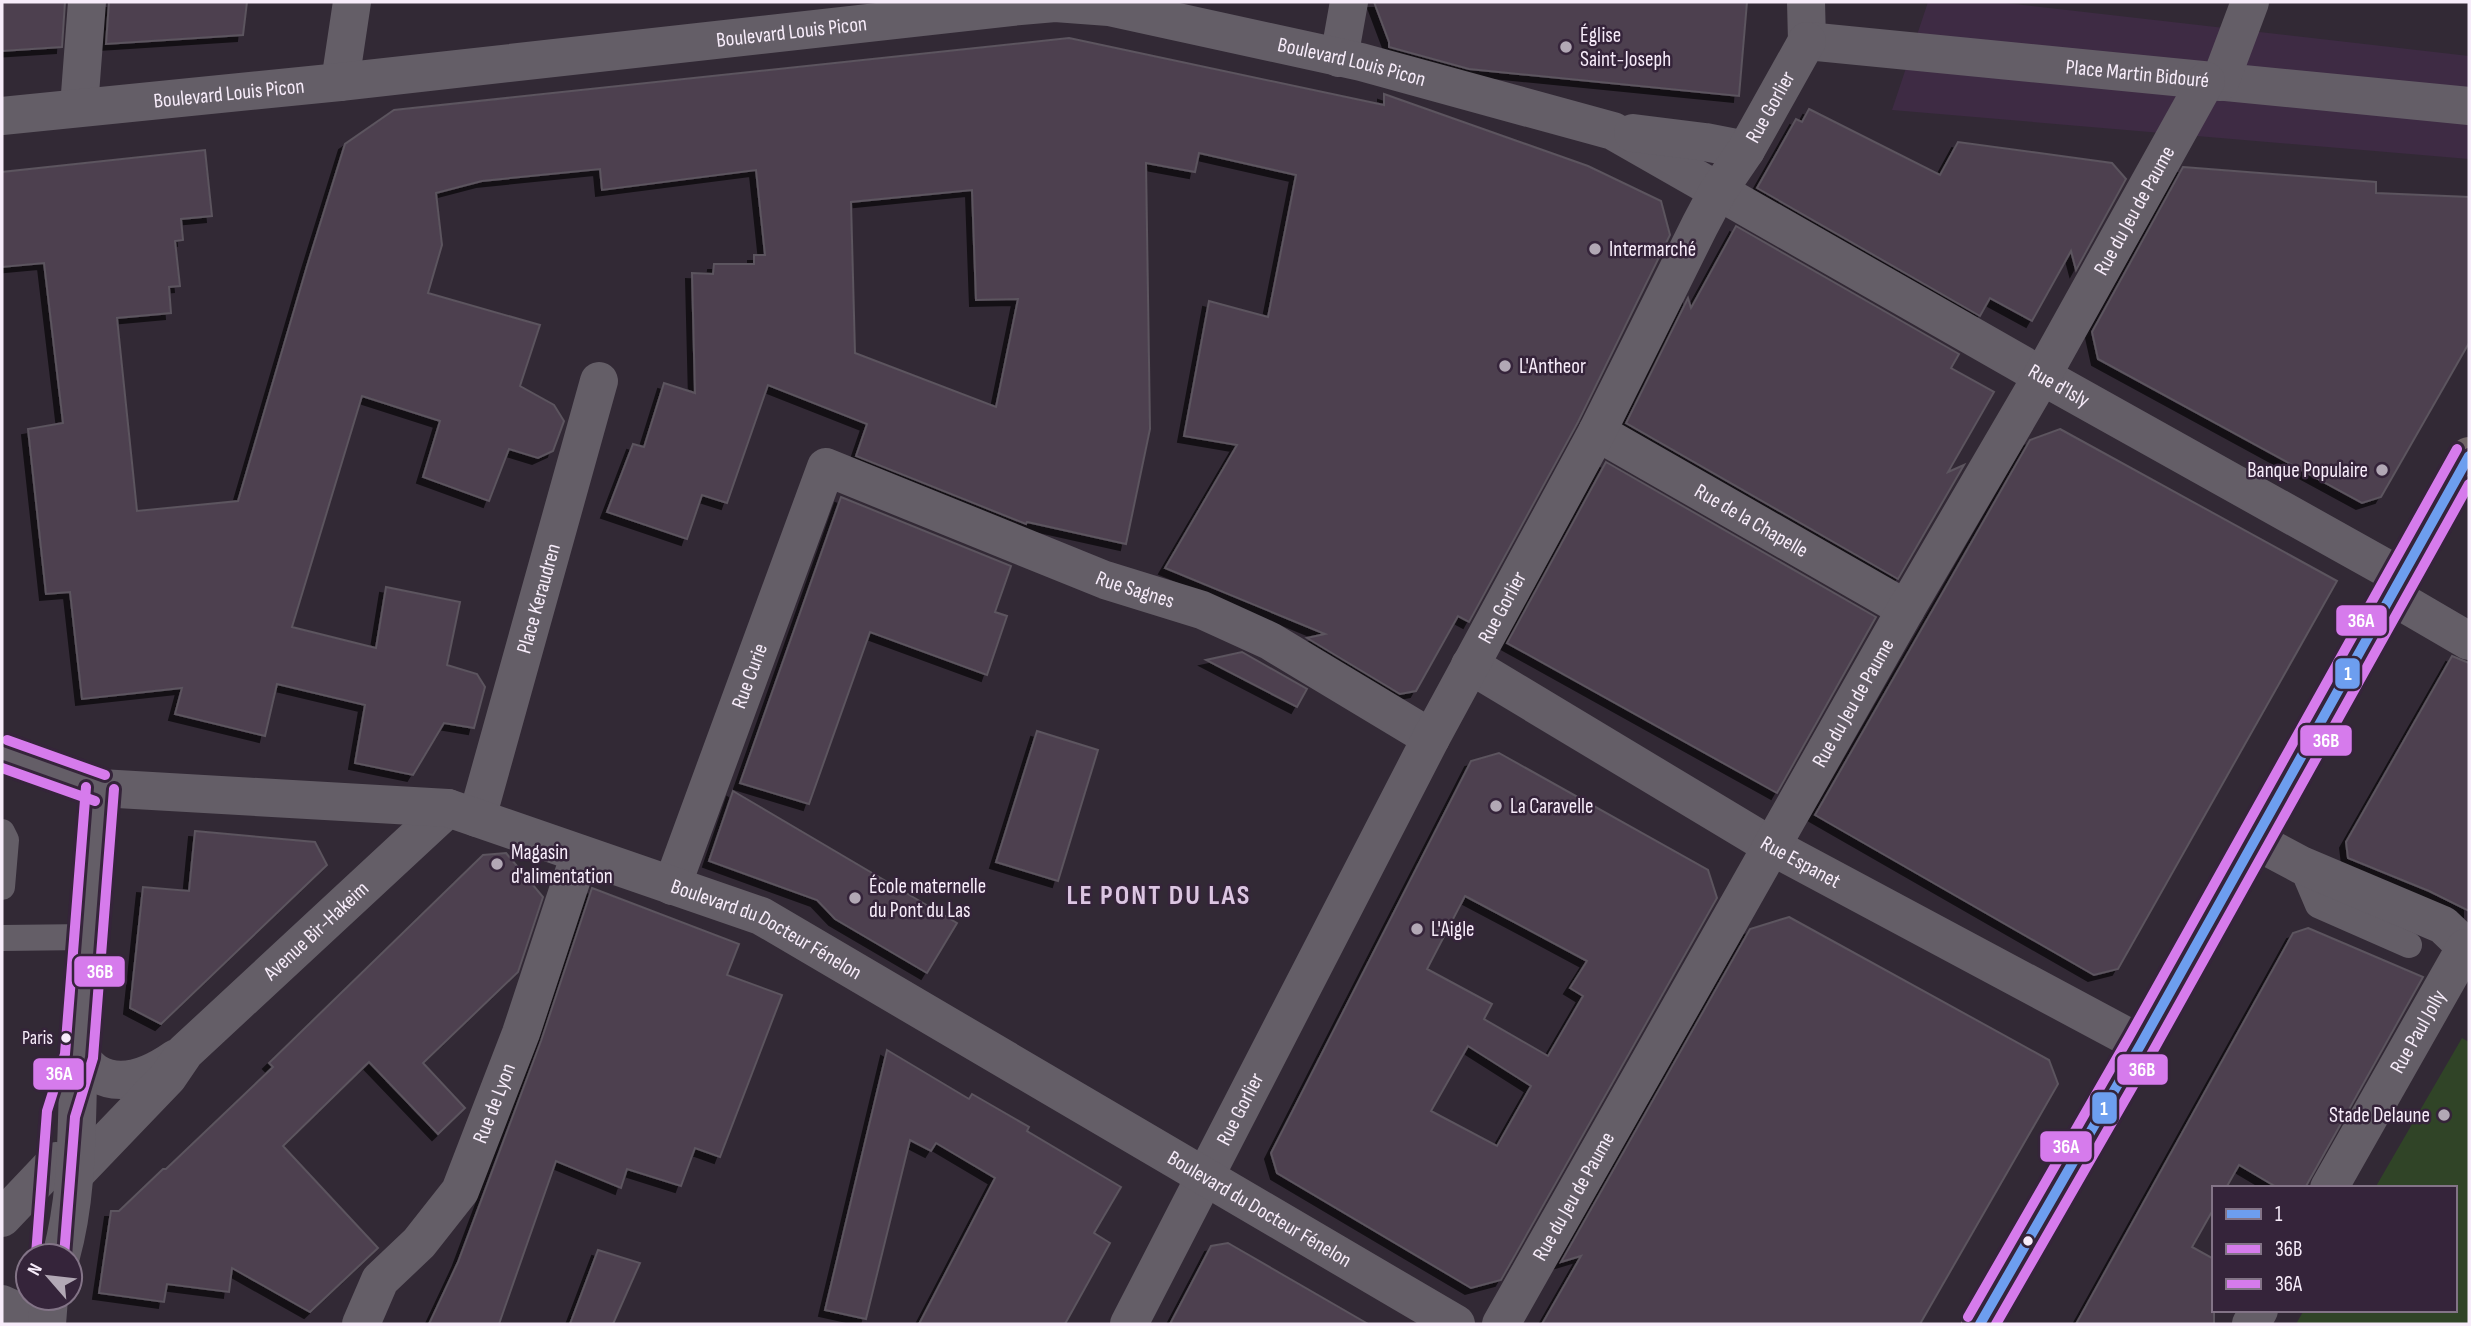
<svg xmlns="http://www.w3.org/2000/svg" width="2471" height="1326" font-family="'Sofia Sans Condensed',sans-serif">
  <style>
    .built { fill: #3e2b44 }
    .green { fill: #304427 }
    .building { fill: #4d4150; stroke: #5c545e; stroke-width: 2; fill-rule: evenodd; filter: url(#shadow) }
    .lines { fill: none; stroke-linecap: round; stroke-linejoin: round }
    .service { stroke: #645e67; stroke-width: 26 }
    .minor { stroke: #645e67; stroke-width: 38 }
    .tertiary { stroke: #645e67; stroke-width: 38 }
    .primary { stroke: #706565; stroke-width: 38 }
    .bus-1-casing { stroke: #35243a; stroke-width: 16 }
    .bus-2-casing { stroke: #35243a; stroke-width: 16 }
    .bus-3-casing { stroke: #35243a; stroke-width: 16 }
    .bus-1 { stroke: #6d9eef; stroke-width: 10 }
    .bus-2 { stroke: #d67bec; stroke-width: 10 }
    .bus-3 { stroke: #d67bec; stroke-width: 10 }
    .poi-dot { fill: #b2a8b5; stroke: #35243a; stroke-width: 2.5 }
    .bus-dot { fill: #f7ecfa; stroke: #35243a; stroke-width: 2.5 }
    .labels { text-anchor: middle; dominant-baseline: central; stroke-width: 5; stroke-linejoin: round; paint-order: stroke }
    .bus-label { font-size: 19px; fill: #f7ecfa; stroke: #35243a; text-anchor: end }
    .street-label { font-size: 21px; fill: #f7ecfa; stroke: #35243a }
    .poi-label { font-size: 21px; fill: #f7ecfa; stroke: #35243a; text-anchor: start }
    .district-label { font-size: 28px; font-weight: bold; letter-spacing: 2px; fill: #dcc6e2; stroke: #35243a }
    .line-badge { stroke: #35243a; stroke-width: 2.5 }
    .badge-label { font-size: 19px; text-anchor: middle; font-weight: bold; fill: #fff }
  </style>
  <defs>
    <filter id="shadow"><feDropShadow dx="-6" dy="6" stdDeviation="0" flood-color="#0009"/></filter>
  </defs>
  <rect width="100%" height="100%" fill="#322935"/>
  <polygon class="built" points="1928,2 1998,2 2469,56 2469,159 1892,110"/>
  <polygon class="green" points="2462,1038 2469,1042 2469,1324 2296,1324 2304,1310 2455,1310 2455,1188 2375,1188"/>
  <g class="building">
    <polygon points="2,2 65,2 62,47 2,51"/>
    <polygon points="109,2 247,2 243,35 106,44"/>
    <polygon points="1374,2 1747,2 1739,96 1469,69 1389,47 1389,42"/>
    <path d="M1069,38L1384,105V94L1588,166L1661,201L1670,235L1578,422L1469,622L1458,616L1416,691L1400,694L1307,638L1325,634L1165,568L1237,445L1184,436L1209,301L1268,317L1296,175L1199,153L1195,172L1146,163L1150,429L1126,544L1027,522L1026,524L856,456L867,424L768,385L727,503L702,495L687,539L607,512L633,444L644,447L664,383L695,393L692,273L713,274L714,264H754V255H765L756,170L602,190L600,169L482,181L436,193L442,245L428,293L540,325L520,386L554,405L564,421L553,451L538,458L509,449L489,501L423,477L440,421L362,396L292,627L376,648L386,587L460,602L447,665L477,674L485,687L474,728L444,723L413,775L355,763L365,705L277,684L265,736L175,714L182,688L82,699L70,592L46,594L28,429L63,423L44,263L2,267V172L205,150L212,216L181,219L183,240L175,241L180,286L169,287L171,313L117,318L137,511L238,501L307,266L345,144L394,110ZM972,190L976,300L1018,299L996,407L855,353L851,202Z"/>
    <polygon points="1809,109 1940,175 1958,142 2112,163 2126,179 2076,270 2071,251 2032,321 1990,298 1980,316 1757,188 1796,119 1802,122"/>
    <polygon points="2183,167 2376,182 2376,193 2469,197 2469,343 2381,497 2362,503 2098,359 2092,332"/>
    <polygon points="1736,226 1959,354 1951,368 1994,392 1948,472 1964,465 1898,579 1626,423 1688,298 1691,308"/>
    <polygon points="2060,429 2337,581 2118,969 2094,975 1815,815 2030,440"/>
    <polygon points="1606,462 1876,617 1777,793 1507,643"/>
    <polygon points="841,497 1011,566 995,612 1007,616 987,675 870,632 809,804 740,783"/>
    <polygon points="1242,652 1307,689 1297,707 1206,660"/>
    <polygon points="2452,656 2469,663 2469,911 2429,891 2348,858 2346,842"/>
    <polygon points="1037,731 1098,750 1058,881 996,862"/>
    <path d="M1499,753L1708,870L1717,898L1501,1280L1471,1288L1277,1173L1271,1153L1471,761ZM1465,896L1587,961L1570,988L1583,996L1548,1056L1484,1019L1492,1004L1427,969ZM1468,1046L1531,1086L1497,1146L1431,1111Z"/>
    <polygon points="733,791 957,923 927,973 835,919 817,900 709,861"/>
    <polygon points="195,831 315,842 327,865 161,1024 130,1008 143,887 189,891"/>
    <polygon points="506,853 543,897 518,972 423,1063 465,1108 438,1134 369,1062 283,1146 378,1248 310,1312 232,1268 229,1292 167,1284 164,1302 99,1293 111,1211 119,1211 163,1169 166,1169 273,1067 269,1063 483,855"/>
    <polygon points="592,888 739,944 727,975 782,995 720,1157 695,1148 681,1186 627,1169 621,1188 556,1161 499,1324 429,1324 458,1262 541,1041"/>
    <polygon points="1789,917 2049,1060 2058,1084 1920,1324 1542,1324 1581,1256 1561,1262 1750,929"/>
    <polygon points="2308,928 2423,977 2305,1188 2278,1188 2239,1165 2226,1188 2214,1188 2214,1208 2192,1247 2214,1259 2214,1324 2076,1324 2293,933"/>
    <polygon points="887,1050 969,1099 972,1094 1029,1127 1027,1131 1121,1187 1094,1233 1110,1243 1065,1324 919,1324 995,1178 936,1143 931,1151 910,1140 866,1319 825,1310"/>
    <polygon points="1228,1243 1368,1324 1170,1324 1211,1246"/>
    <polygon points="598,1250 640,1263 613,1324 570,1324"/>
  </g>
  <g class="lines">
    <g class="service">
      <polyline points="2,832 6,840 2,887"/>
      <polyline points="2301,865 2318,905 2409,945"/>
      <polyline points="2,938 88,937"/>
    </g>
    <g class="minor">
      <polyline points="1806,2 1807,41"/>
      <path id="s1" d="M1807,41L2469,106"/>
      <polyline points="1339,58 1349,2"/>
      <polyline points="340,82 352,2"/>
      <polyline points="2220,82 2250,2"/>
      <polyline points="79,107 87,2"/>
      <path id="s2" d="M2,116L340,82L1011,7L1055,3L1109,7L1361,62L1613,131L2042,376L2400,576"/>
      <polyline points="1633,133 1705,142 1746,150"/>
      <path id="s3" d="M1597,432L1906,609"/>
      <polyline points="2390,595 2469,641"/>
      <path id="s4" d="M1470,665L1771,846L2141,1044"/>
      <path id="s5" d="M477,818L599,381"/>
      <polyline points="2254,840 2301,865 2443,925 2469,950"/>
      <path id="s6" d="M672,886L826,467L1105,580L1202,610L1270,641L1431,738"/>
      <path d="M79,1057C84,1062 90,1069 96,1073C122,1089 153,1074 176,1058"/>
      <path id="s7" d="M73,1176L168,1077L185,1052L448,808"/>
      <path id="s8" d="M2329,1188L2465,948"/>
      <polyline points="2,1218 56,1161"/>
      <polyline points="2,1304 11,1308 31,1324"/>
      <path id="s9" d="M361,1324L380,1280L419,1243L460,1191L521,1033L580,854"/>
      <path id="s10" d="M1129,1324L1431,738L1597,432L1700,225L1718,191L1746,150L1807,41"/>
      <path id="s11" d="M1501,1324L1906,609L2042,376L2206,81"/>
      <polyline points="2251,1324 2259,1310"/>
    </g>
    <g class="tertiary">
      <path id="s12" d="M2,753L100,788L448,808L761,916L1456,1324"/>
      <path d="M61,1256C79,1192 76,1121 79,1054C83,966 91,876 100,788"/>
      <polyline points="47,1324 49,1298"/>
    </g>
    <polyline class="primary" points="1980,1324 2141,1044 2469,456"/>
    <g class="bus-1-casing">
      <polyline id="bus-1" points="1980,1324 2141,1044 2469,456"/>
    </g>
    <g class="bus-2-casing">
      <g id="bus-2">
        <polyline points="2,768 95,801"/>
        <polyline points="64,1256 75,1117 93,1058 114,789"/>
        <polyline points="1996,1324 2153,1051 2469,484"/>
      </g>
    </g>
    <g class="bus-3-casing">
      <g id="bus-3">
        <polyline points="7,740 105,775"/>
        <polyline points="36,1255 47,1111 65,1054 86,787"/>
        <polyline points="1968,1317 2129,1037 2457,449"/>
      </g>
    </g>
    <use href="#bus-1" class="bus-1"/>
    <use href="#bus-2" class="bus-2"/>
    <use href="#bus-3" class="bus-3"/>
  </g>
  <g class="poi-dot">
    <circle cx="1566" cy="47" r="7"/>
    <circle cx="1595" cy="249" r="7"/>
    <circle cx="1505" cy="366" r="7"/>
    <circle cx="2382" cy="470" r="7"/>
    <circle cx="1496" cy="806" r="7"/>
    <circle cx="497" cy="864" r="7"/>
    <circle cx="855" cy="898" r="7"/>
    <circle cx="1417" cy="929" r="7"/>
    <circle cx="2444" cy="1115" r="7"/>
  </g>
  <g class="bus-dot">
    <circle cx="66" cy="1038" r="6"/>
    <circle cx="2028" cy="1241" r="6"/>
  </g>
  <g class="labels">
    <g class="bus-label">
      <text x="53" y="1038">Paris</text>
    </g>
    <g class="street-label">
      <text stroke="none"><textPath href="#s2" startOffset="794">Boulevard Louis Picon</textPath></text>
      <text stroke="none"><textPath href="#s2" startOffset="1362">Boulevard Louis Picon</textPath></text>
      <text stroke="none"><textPath href="#s1" startOffset="332">Place Martin Bidouré</textPath></text>
      <text stroke="none"><textPath href="#s2" startOffset="228">Boulevard Louis Picon</textPath></text>
      <text stroke="none"><textPath href="#s10" startOffset="1376">Rue Gorlier</textPath></text>
      <text stroke="none"><textPath href="#s11" startOffset="1281">Rue du Jeu de Paume</textPath></text>
      <text stroke="none"><textPath href="#s2" startOffset="2146">Rue d'Isly</textPath></text>
      <text stroke="none"><textPath href="#s3" startOffset="178">Rue de la Chapelle</textPath></text>
      <text stroke="none"><textPath href="#s6" startOffset="779">Rue Sagnes</textPath></text>
      <text stroke="none"><textPath href="#s5" startOffset="228">Place Keraudren</textPath></text>
      <text stroke="none"><textPath href="#s10" startOffset="808">Rue Gorlier</textPath></text>
      <text stroke="none"><textPath href="#s6" startOffset="224">Rue Curie</textPath></text>
      <text stroke="none"><textPath href="#s11" startOffset="714">Rue du Jeu de Paume</textPath></text>
      <text stroke="none"><textPath href="#s4" startOffset="385">Rue Espanet</textPath></text>
      <text stroke="none"><textPath href="#s7" startOffset="346">Avenue Bir-Hakeim</textPath></text>
      <text stroke="none"><textPath href="#s12" startOffset="794">Boulevard du Docteur Fénelon</textPath></text>
      <text stroke="none"><textPath href="#s8" startOffset="180">Rue Paul Jolly</textPath></text>
      <text stroke="none"><textPath href="#s9" startOffset="262">Rue de Lyon</textPath></text>
      <text stroke="none"><textPath href="#s10" startOffset="242">Rue Gorlier</textPath></text>
      <text stroke="none"><textPath href="#s11" startOffset="147">Rue du Jeu de Paume</textPath></text>
      <text stroke="none"><textPath href="#s12" startOffset="1362">Boulevard du Docteur Fénelon</textPath></text>
    </g>
    <g class="poi-label">
      <text x="1580" y="35">Église<tspan x="1580" dy="24">Saint-Joseph</tspan></text>
      <text x="1609" y="249">Intermarché</text>
      <text x="1519" y="366">L'Antheor</text>
      <text x="2368" y="470" text-anchor="end">Banque Populaire</text>
      <text x="1510" y="806">La Caravelle</text>
      <text x="511" y="852">Magasin<tspan x="511" dy="24">d'alimentation</tspan></text>
      <text x="869" y="886">École maternelle<tspan x="869" dy="24">du Pont du Las</tspan></text>
      <text x="1431" y="929">L'Aigle</text>
      <text x="2430" y="1115" text-anchor="end">Stade Delaune</text>
    </g>
    <g class="district-label">
      <text x="1159" y="895">LE PONT DU LAS</text>
    </g>
  </g>
  <g class="line-badge">
    <rect x="2335" y="604" width="53" height="33" rx="7" fill="#d67bec"/>
    <rect x="2334" y="657" width="27" height="33" rx="7" fill="#6d9eef"/>
    <rect x="2299" y="724" width="54" height="33" rx="7" fill="#d67bec"/>
    <rect x="73" y="955" width="53" height="33" rx="7" fill="#d67bec"/>
    <rect x="2116" y="1053" width="53" height="33" rx="7" fill="#d67bec"/>
    <rect x="32" y="1057" width="53" height="34" rx="7" fill="#d67bec"/>
    <rect x="2091" y="1091" width="27" height="34" rx="7" fill="#6d9eef"/>
    <rect x="2039" y="1130" width="54" height="33" rx="7" fill="#d67bec"/>
  </g>
  <g class="badge-label">
    <text x="2361" y="627">36A</text>
    <text x="2348" y="680">1</text>
    <text x="2326" y="747">36B</text>
    <text x="100" y="978">36B</text>
    <text x="2142" y="1076">36B</text>
    <text x="59" y="1080">36A</text>
    <text x="2104" y="1115">1</text>
    <text x="2066" y="1153">36A</text>
  </g>
  <rect width="2471" height="1326" fill="none" stroke="#f7ecfa" stroke-width="7"/>
  <rect x="2212" y="1186" width="245" height="126" fill="#35243a" stroke="#837487" stroke-width="2"/>
  <rect x="2226" y="1209" width="35" height="10" fill="#6d9eef" stroke="#837487" stroke-width="2"/>
  <text x="2275" y="1221" font-size="21" fill="#f7ecfa">1</text>
  <rect x="2226" y="1244" width="35" height="10" fill="#d67bec" stroke="#837487" stroke-width="2"/>
  <text x="2275" y="1256" font-size="21" fill="#f7ecfa">36B</text>
  <rect x="2226" y="1279" width="35" height="10" fill="#d67bec" stroke="#837487" stroke-width="2"/>
  <text x="2275" y="1291" font-size="21" fill="#f7ecfa">36A</text>
  <g transform="translate(49 1277) rotate(298)"><circle r="33" fill="#35243a" stroke="#837487" stroke-width="2"/>
  <path d="M0-5L12 26L0 18L-12 26Z" fill="#b2a8b5"/>
  <text y="-10" font-size="19" font-weight="bold" text-anchor="middle" fill="#f7ecfa">N</text>
  </g>
</svg>
